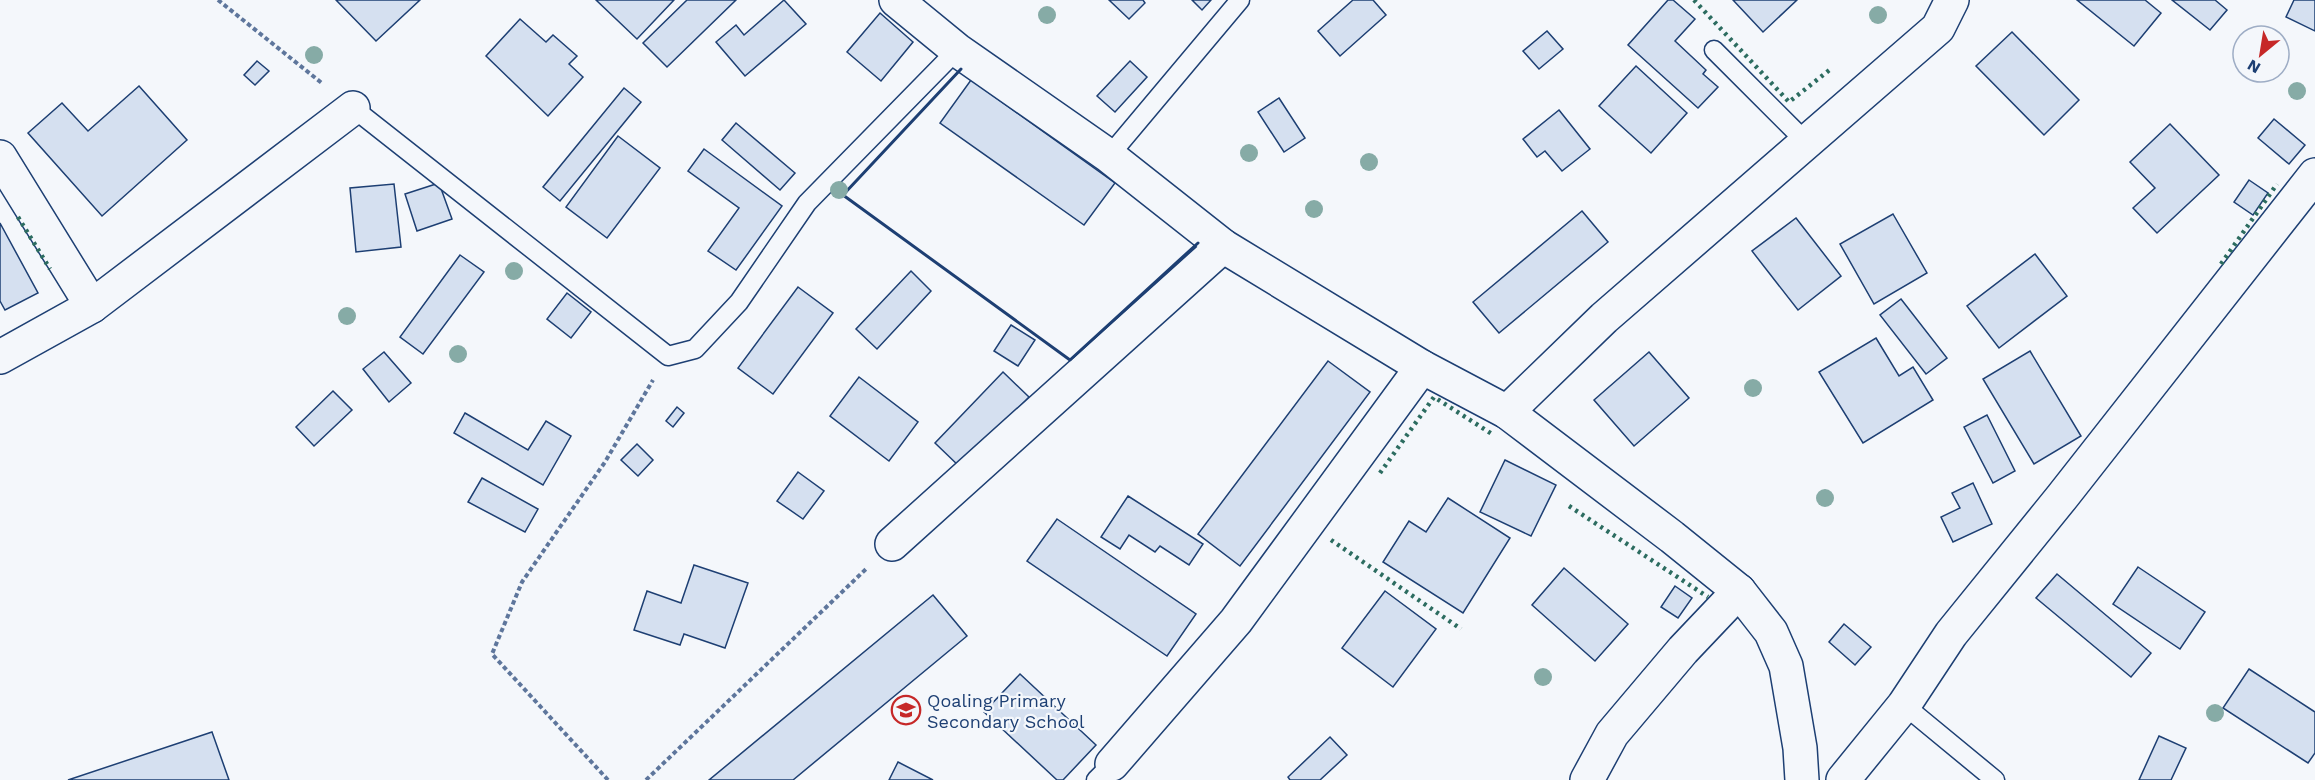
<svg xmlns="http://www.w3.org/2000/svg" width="2315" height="780" font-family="'Work Sans',sans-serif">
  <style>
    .building { fill: #d5e0f0; stroke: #1d3f73; stroke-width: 1.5 }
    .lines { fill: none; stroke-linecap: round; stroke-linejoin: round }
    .lane-casing { stroke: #1d3f73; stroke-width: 21 }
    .street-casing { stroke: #1d3f73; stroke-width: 36 }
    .path { stroke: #5e769c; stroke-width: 4; stroke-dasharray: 4.5 3; stroke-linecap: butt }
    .lane { stroke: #f4f7fb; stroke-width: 18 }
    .street { stroke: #f4f7fb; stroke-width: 33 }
    .hedge { stroke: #2c6c60; stroke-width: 4.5; stroke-dasharray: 3 4.5; stroke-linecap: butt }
    .wall { stroke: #1d3f73; stroke-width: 3 }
    .tree { fill: #86aba6 }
    .labels { text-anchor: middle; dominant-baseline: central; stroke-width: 4.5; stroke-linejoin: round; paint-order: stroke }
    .poi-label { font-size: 18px; fill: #1d3f73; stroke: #f4f7fb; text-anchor: start }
  </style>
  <rect width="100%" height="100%" fill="#f4f7fb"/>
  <g class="building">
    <polygon points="336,0 420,0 376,41"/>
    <polygon points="596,0 674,0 637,39"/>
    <polygon points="687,0 736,0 667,67 643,43"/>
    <polygon points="784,0 806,24 745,76 716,42 736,25 744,35"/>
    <polygon points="1109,0 1143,0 1145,3 1129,19"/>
    <polygon points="1192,0 1211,0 1202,10"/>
    <polygon points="1353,0 1373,0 1386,15 1340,56 1318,31"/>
    <polygon points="1668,0 1673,0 1695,19 1675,41 1706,70 1703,74 1718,87 1698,108 1628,45"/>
    <polygon points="1733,0 1797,0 1763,32"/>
    <polygon points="2077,0 2145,0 2161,13 2134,46"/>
    <polygon points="2172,0 2215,0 2227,10 2210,30"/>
    <polygon points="2294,0 2315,0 2315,31 2286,17"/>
    <polygon points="880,13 913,42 881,81 847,52"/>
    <polygon points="520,19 546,42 553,35 577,56 569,64 583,77 548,116 486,56"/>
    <polygon points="1547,31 1563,49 1539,69 1523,51"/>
    <polygon points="2012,32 2079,100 2044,135 1976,66"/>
    <polygon points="257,61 269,71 255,85 244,75"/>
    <polygon points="1130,61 1147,77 1115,112 1097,96"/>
    <polygon points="1636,66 1687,113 1651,153 1599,106"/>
    <polygon points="971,80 1115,183 1084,225 940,123"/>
    <polygon points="139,86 187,140 102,216 28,133 62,103 88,131"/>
    <polygon points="624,88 641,102 560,201 543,187"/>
    <polygon points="1279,98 1305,138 1284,152 1258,112"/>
    <polygon points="1559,110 1590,149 1562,171 1545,151 1537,157 1523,139"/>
    <polygon points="2274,119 2305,145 2289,164 2258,138"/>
    <polygon points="736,123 795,173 780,190 722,140"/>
    <polygon points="2170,124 2219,175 2157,233 2133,208 2155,188 2130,162"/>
    <polygon points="618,136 660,168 607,238 566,207"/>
    <polygon points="704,149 782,206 736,270 708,251 739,208 688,171"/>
    <polygon points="2249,180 2268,193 2253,215 2234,202"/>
    <polygon points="439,183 452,219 417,231 405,194"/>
    <polygon points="394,184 401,247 356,252 350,188"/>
    <polygon points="1582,211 1608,242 1499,333 1473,302"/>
    <polygon points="1893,214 1927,273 1874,304 1840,244"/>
    <polygon points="1796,218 1841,276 1798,310 1752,251"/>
    <polygon points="0,223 38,293 5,310 0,301"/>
    <polygon points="2035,254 2067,296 1999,348 1967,306"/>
    <polygon points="460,255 484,272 423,354 400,337"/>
    <polygon points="911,271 931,291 877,349 856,329"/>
    <polygon points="798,287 833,313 773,394 738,368"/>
    <polygon points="567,293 591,312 571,338 547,319"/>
    <polygon points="1901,299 1947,358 1926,374 1880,315"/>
    <polygon points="1011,325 1035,340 1018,366 994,351"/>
    <polygon points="1876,338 1899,376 1913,367 1933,400 1863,443 1819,372"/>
    <polygon points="2030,351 2081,436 2034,464 1983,379"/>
    <polygon points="384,352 411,383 389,402 363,369"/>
    <polygon points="1649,352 1689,398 1634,446 1594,400"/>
    <polygon points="1328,361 1370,392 1240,566 1198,534"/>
    <polygon points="1003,372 1029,397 961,468 935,443"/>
    <polygon points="859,377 918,422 889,461 830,416"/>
    <polygon points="333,391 352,410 314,446 296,427"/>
    <polygon points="677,407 684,413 673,427 666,421"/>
    <polygon points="465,413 528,450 546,421 571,436 543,485 454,433"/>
    <polygon points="1987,415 2015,471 1993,483 1964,427"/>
    <polygon points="637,444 653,460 638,476 621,460"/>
    <polygon points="1505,460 1556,485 1531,536 1480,512"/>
    <polygon points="798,472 824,491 803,519 777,501"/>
    <polygon points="482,478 538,509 525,532 468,502"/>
    <polygon points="1973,483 1992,524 1953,542 1941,517 1960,508 1952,493"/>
    <polygon points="1128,496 1203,544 1189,565 1160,546 1155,552 1129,535 1120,549 1101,537"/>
    <polygon points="1448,498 1510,538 1463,613 1383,562 1409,521 1426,532"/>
    <polygon points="1057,519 1196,614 1167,656 1027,561"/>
    <polygon points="694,565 748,583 725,648 684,634 680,645 634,630 647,591 681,603"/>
    <polygon points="2138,567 2205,612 2180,649 2113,604"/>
    <polygon points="1564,568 1628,624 1595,661 1532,605"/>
    <polygon points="2057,574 2151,653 2131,677 2036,598"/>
    <polygon points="1675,586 1692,598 1678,618 1661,607"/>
    <polygon points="1385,591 1436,629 1393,687 1342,648"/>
    <polygon points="933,595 967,636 793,780 709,780"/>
    <polygon points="1844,624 1871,647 1855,665 1829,642"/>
    <polygon points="2249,669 2315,712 2315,753 2308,763 2223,708"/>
    <polygon points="1020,674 1096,745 1063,780 1057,780 984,712"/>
    <polygon points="212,732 229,780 68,780"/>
    <polygon points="2159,736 2186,748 2171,780 2139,780"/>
    <polygon points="1330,737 1347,755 1320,780 1290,780 1288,777"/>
    <polygon points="898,762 933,780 889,780"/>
  </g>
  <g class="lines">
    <g class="lane-casing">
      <g id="lane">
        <polyline points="1714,50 1806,142"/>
        <polyline points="353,108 668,356 695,349 739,302 807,203 957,50"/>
        <polyline points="1109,156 1240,0"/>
        <polyline points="1904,705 1995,780"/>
        <polyline points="1096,780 1112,764"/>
      </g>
    </g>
    <g class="street-casing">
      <g id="street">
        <polyline points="896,0 957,50 1109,156 1223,246 1422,367 1507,412 1672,537 1739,591 1771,632 1786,666 1800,748 1802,780"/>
        <polyline points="0,157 92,306"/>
        <polyline points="0,357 92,306 353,108"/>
        <polyline points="1507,412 1604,318 1938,28 1952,0"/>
        <polyline points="892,544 1223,246"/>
        <polyline points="1112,764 1236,621 1422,367"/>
        <polyline points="1587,780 1612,734 1683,650 1739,591"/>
        <polyline points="1843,780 1904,705 1951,634 2062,497 2315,175"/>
      </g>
    </g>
    <g class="path">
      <polyline points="218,0 323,84"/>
      <polyline points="608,780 492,654 522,582 605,462 653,380"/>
      <polyline points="646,780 866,569"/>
    </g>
    <use href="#lane" class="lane"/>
    <use href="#street" class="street"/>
    <g class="hedge">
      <polyline points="1694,0 1789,102 1832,68"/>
      <polyline points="18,217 50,269"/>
      <polyline points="2221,264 2277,184"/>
      <polyline points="1380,473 1434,397 1492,434"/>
      <polyline points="1569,506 1708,597"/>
      <polyline points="1331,540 1461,629"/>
    </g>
    <polyline class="wall" points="961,69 843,195 1070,360 1198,243"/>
  </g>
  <g class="tree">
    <circle cx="1047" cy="15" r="9"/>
    <circle cx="1878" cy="15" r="9"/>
    <circle cx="314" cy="55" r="9"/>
    <circle cx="2297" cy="91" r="9"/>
    <circle cx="1249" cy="153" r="9"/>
    <circle cx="1369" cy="162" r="9"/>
    <circle cx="839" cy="190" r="9"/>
    <circle cx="1314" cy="209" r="9"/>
    <circle cx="514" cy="271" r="9"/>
    <circle cx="347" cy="316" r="9"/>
    <circle cx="458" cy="354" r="9"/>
    <circle cx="1753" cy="388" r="9"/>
    <circle cx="1825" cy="498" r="9"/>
    <circle cx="1543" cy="677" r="9"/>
    <circle cx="2215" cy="713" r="9"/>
  </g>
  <defs>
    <g id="school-ring" transform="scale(1.5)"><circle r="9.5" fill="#f4f7fb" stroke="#c62828" stroke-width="1.5"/><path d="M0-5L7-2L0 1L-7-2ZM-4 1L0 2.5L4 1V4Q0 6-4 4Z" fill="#c62828"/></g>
  </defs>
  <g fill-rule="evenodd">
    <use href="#school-ring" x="906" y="710"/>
  </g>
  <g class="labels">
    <g class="poi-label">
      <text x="927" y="700">Qoaling Primary<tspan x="927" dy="21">Secondary School</tspan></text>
    </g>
  </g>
  <g transform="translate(2261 54) rotate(210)"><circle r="28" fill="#f4f7fb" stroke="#9eadc5" stroke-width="1.5"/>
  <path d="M0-4.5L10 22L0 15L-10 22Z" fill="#c62828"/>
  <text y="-9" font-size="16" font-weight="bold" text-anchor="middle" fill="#1d3f73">N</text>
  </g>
</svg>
